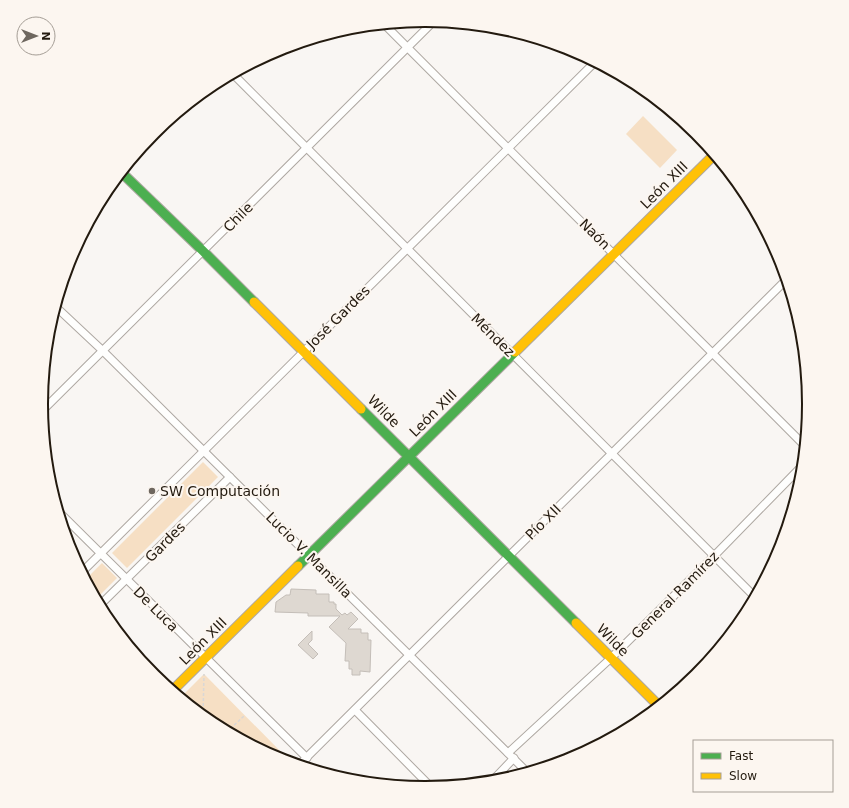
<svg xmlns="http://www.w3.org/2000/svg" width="849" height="808" font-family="'DejaVu Sans',sans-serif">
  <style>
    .green { fill: #f6dfc4 }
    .building { fill: #ded8d1; stroke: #c4beb8 }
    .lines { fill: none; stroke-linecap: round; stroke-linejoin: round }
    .street-casing { stroke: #aea8a2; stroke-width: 9 }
    .fast-casing { stroke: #aea8a2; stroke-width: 11 }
    .slow-casing { stroke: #aea8a2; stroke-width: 11 }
    .path { stroke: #d9d7d6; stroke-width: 1.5; stroke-dasharray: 3 2; stroke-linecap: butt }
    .street { stroke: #fefefd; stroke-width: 7 }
    .fast { stroke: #4caf50; stroke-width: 9 }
    .slow { stroke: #ffc107; stroke-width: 9 }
    .poi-dot { fill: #6e675f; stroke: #fcf6f0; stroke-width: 1.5 }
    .labels { text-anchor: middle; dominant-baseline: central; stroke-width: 4; stroke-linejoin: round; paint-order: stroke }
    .street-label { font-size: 14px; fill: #231a0f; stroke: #fcf6f0 }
    .poi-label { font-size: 14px; fill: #231a0f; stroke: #fcf6f0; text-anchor: start }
    .rim { fill: none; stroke: #231a0f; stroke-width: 2 }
  </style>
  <rect width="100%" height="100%" fill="#f9f6f3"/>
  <g class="green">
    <polygon points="643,116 677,150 660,168 626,134"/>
    <polygon points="203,462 218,477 127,568 112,553"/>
    <polygon points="102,563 117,578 96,599 85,580"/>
    <polygon points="204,674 286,757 283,760 277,759 211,723 180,698"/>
  </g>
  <g class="building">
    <polygon points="291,589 316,590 316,594 329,594 329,602 334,602 334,604 336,604 336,609 342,615 345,613 347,615 351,612 358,619 348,629 361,629 361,633 368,633 368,640 371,640 370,672 360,671 360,675 352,675 352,669 349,669 349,661 345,661 346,643 329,627 340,616 308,616 308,613 275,612 276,602 286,595 290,595"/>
    <polygon points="312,631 312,640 308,644 318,654 313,659 298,645"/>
  </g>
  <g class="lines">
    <g class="street-casing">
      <g id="street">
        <polyline points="384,24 804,445"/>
        <polyline points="232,73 755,597"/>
        <polyline points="55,306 103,351 527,772"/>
        <polyline points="41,412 434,21"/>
        <polyline points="57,510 307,758"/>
        <polyline points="81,573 595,62"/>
        <polyline points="99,606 230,477"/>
        <polyline points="355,710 431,787"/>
        <polyline points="508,753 611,658 714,556 802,466"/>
        <polyline points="299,765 786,280"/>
        <polyline points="492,781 514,758"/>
      </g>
    </g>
    <g class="fast-casing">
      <g id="fast">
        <polyline points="121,172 203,251 254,302"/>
        <polyline points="361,409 576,623"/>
        <polyline points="298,566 515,352"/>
      </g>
    </g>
    <g class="slow-casing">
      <g id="slow">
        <polyline points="254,302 361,409"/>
        <polyline points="515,352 714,155"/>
        <polyline points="576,623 659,706"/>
        <polyline points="172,691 298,566"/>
      </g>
    </g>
    <g class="path">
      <polyline points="203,716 204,674"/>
      <polyline points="227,732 245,715"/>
      <polyline points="274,757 286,757"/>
    </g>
    <use href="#street" class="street"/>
    <use href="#fast" class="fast"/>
    <use href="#slow" class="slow"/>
  </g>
  <circle class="poi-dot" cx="152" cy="491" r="4"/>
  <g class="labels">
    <g class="street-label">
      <text transform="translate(664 185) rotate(-45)">León XIII</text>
      <text transform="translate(238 217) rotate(-45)">Chile</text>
      <text transform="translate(595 234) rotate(45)">Naón</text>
      <text transform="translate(338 317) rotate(-45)">José Gardes</text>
      <text transform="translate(493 335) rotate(45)">Méndez</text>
      <text transform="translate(384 411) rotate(45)">Wilde</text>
      <text transform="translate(433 413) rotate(-45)">León XIII</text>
      <text transform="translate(543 522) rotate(-45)">Pío XII</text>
      <text transform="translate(165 542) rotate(-45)">Gardes</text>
      <text transform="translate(309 555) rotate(45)">Lucio V. Mansilla</text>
      <text transform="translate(675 595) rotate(-45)">General Ramírez</text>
      <text transform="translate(156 609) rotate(45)">De Luca</text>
      <text transform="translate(613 640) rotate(45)">Wilde</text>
      <text transform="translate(203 641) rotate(-45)">León XIII</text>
    </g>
    <g class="poi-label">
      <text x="160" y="491">SW Computación</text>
    </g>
  </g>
  <path d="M0 0H849V808H0ZM48 404a377 377 0 1 1 754 0a377 377 0 1 1-754 0Z" fill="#fcf6f0" fill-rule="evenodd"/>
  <path class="rim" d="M48 404a377 377 0 1 1 754 0a377 377 0 1 1-754 0Z"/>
  <rect x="693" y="740" width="140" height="52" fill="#fcf6f0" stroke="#a59e96"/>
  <rect x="701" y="753" width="20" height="6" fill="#4caf50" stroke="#a59e96"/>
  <text x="729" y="760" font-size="12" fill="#231a0f">Fast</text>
  <rect x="701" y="773" width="20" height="6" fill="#ffc107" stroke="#a59e96"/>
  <text x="729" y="780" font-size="12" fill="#231a0f">Slow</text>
  <g transform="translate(36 36) rotate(90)"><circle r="19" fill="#fcf6f0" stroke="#a59e96"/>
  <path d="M0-3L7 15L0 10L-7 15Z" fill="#6e675f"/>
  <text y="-6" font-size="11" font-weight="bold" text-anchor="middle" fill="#231a0f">N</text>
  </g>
</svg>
